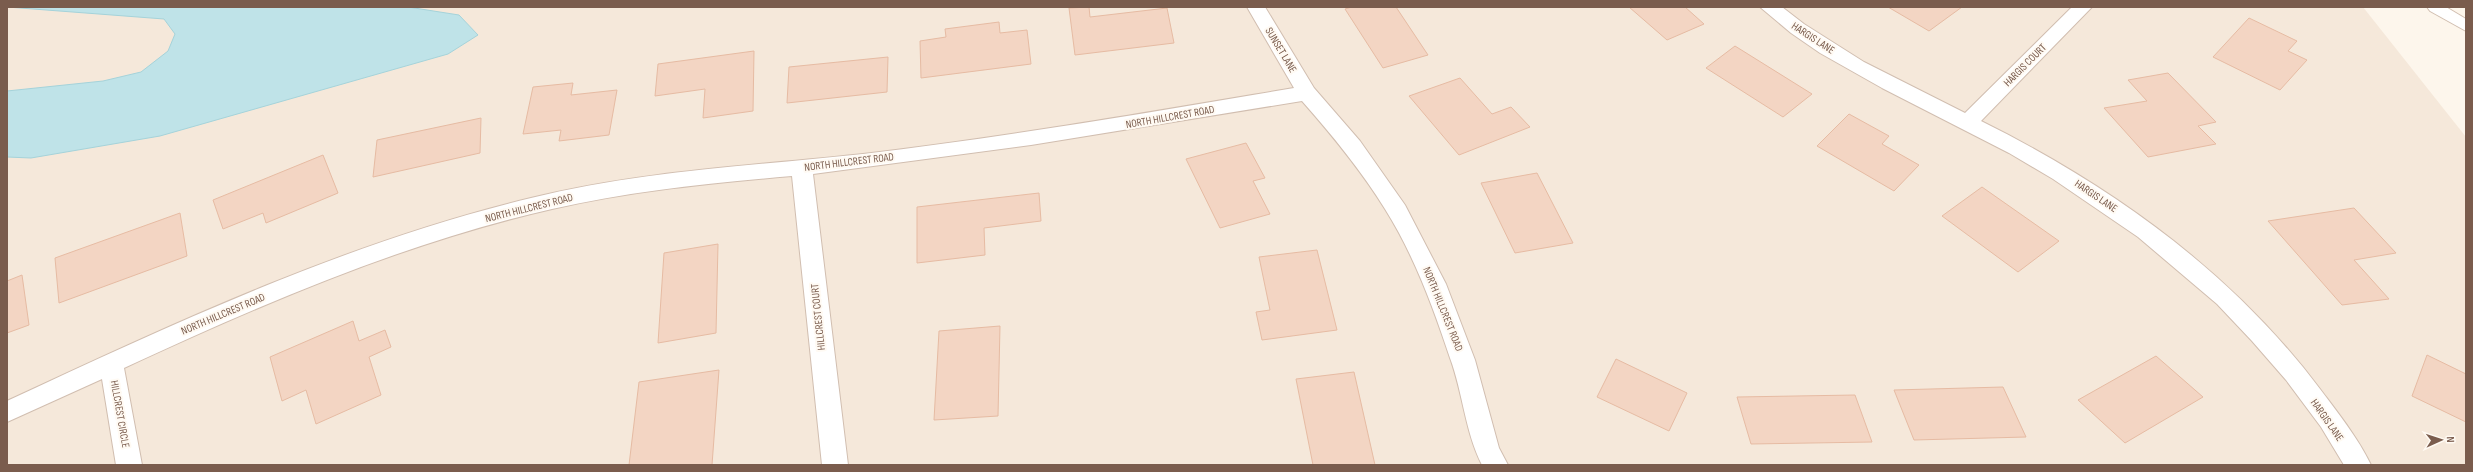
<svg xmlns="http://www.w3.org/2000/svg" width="2473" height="472" font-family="'Sofia Sans Condensed',sans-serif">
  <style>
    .residential { fill: #f5e8da }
    .water { fill: #bfe3e8; stroke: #a5d3da }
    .building { fill: #f3d5c3; stroke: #e6bba3 }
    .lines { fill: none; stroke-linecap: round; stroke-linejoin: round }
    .service-casing { stroke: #d1beb0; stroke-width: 2 }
    .minor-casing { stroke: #d1beb0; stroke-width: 2 }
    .service { fill: #fff; fill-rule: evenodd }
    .minor { fill: #fff; fill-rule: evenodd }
    .labels { text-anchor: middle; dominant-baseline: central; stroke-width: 4; stroke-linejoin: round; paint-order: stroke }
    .street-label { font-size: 11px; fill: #7a5c4d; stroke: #fffaf3 }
  </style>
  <rect width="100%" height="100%" fill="#fdf6ec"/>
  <polygon class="residential" points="7,7 2363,7 2466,137 2466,465 7,465"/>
  <polygon class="water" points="7,7 408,7 459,15 478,35 448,54 160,136 31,158 7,157 7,91 103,81 141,72 168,51 175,34 164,19"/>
  <g class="building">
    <polygon points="1089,7 1090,17 1167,8 1174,43 1075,55 1069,8"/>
    <polygon points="1352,7 1396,7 1428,55 1383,68 1345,9"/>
    <polygon points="1629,7 1685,7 1704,24 1667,40"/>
    <polygon points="1888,7 1962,7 1929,31"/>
    <polygon points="2249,18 2297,41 2288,51 2307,60 2280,90 2213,57"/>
    <polygon points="999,22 1000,33 1027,30 1031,64 921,78 920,41 946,37 945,29"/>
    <polygon points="1735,46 1812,94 1783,117 1706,68"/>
    <polygon points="754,51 753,111 703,118 705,89 655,96 658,64"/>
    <polygon points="888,57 887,92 787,103 789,67"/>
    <polygon points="2168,73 2216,122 2198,126 2216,144 2148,157 2104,108 2147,101 2128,80"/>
    <polygon points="1460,78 1492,114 1511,107 1530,127 1459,155 1409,96"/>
    <polygon points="573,83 571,95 617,90 609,135 559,141 561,130 523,134 533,87"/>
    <polygon points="1849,114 1889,136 1882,144 1919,165 1894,191 1817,146"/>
    <polygon points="481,118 480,153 373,177 377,140"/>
    <polygon points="1246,143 1265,178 1253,181 1270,214 1220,228 1186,159"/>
    <polygon points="323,155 338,193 266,223 263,213 223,229 213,200"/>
    <polygon points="1537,173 1573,243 1515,253 1481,183"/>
    <polygon points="1982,187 2059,241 2018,272 1942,216"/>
    <polygon points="1039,193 1041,221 984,228 985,255 917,263 917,207"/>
    <polygon points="2354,208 2396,253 2354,260 2389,299 2342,305 2268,221"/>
    <polygon points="180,213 187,256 59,303 55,258"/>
    <polygon points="718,244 716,333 658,343 664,253"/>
    <polygon points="1317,250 1337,330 1262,340 1256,312 1270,310 1259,257"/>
    <polygon points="22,275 29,325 7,333 7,281"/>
    <polygon points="353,321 359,341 385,330 391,347 369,357 381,395 316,424 306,390 282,401 270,357"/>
    <polygon points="1000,326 998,416 934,420 939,331"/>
    <polygon points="2427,355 2466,374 2466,422 2412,396"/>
    <polygon points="2156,356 2203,397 2125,443 2078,400"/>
    <polygon points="1616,359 1687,393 1669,431 1597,397"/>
    <polygon points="719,370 712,465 629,465 639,382"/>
    <polygon points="1354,372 1375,465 1313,465 1296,379"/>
    <polygon points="2003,387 2026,437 1914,440 1894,390"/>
    <polygon points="1855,395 1872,442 1751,444 1737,397"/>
  </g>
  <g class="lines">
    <g class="service-casing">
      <polygon id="service" points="2427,7 2446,7 2466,19 2466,31 2430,11"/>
    </g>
    <g class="minor-casing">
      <g id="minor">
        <path d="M1247,7H1265L1314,88L1360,141L1405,205L1446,284L1475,360L1499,448L1508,465H1482C1465,432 1463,393 1450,358C1433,307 1414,255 1385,209C1361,170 1332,135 1302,101L1031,145L813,174L848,465H822L792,176C711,183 631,191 552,209C403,243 262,304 124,368L142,465H116L102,379L7,422V401C177,322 348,242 531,198C641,171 752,166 863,154C1007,137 1151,112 1294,88Z"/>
        <path d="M1760,7H1782L1804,24L1864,62L1965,113L2072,7H2092L1981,121C2112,186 2232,272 2320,389C2338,413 2358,438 2371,465H2344L2321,427L2286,380L2252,341L2217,304L2138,237L2053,179L2009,153L1882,88L1820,53L1791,33Z"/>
      </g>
    </g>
    <use href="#service" class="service"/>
    <use href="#minor" class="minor"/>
  </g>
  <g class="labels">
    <g class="street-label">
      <text transform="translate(1813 38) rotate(33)">HARGIS LANE</text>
      <text transform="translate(1281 50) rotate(59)">SUNSET LANE</text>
      <text transform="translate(2025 65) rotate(-45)">HARGIS COURT</text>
      <text transform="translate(1170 117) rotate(-10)">NORTH HILLCREST ROAD</text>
      <text transform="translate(849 162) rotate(-7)">NORTH HILLCREST ROAD</text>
      <text transform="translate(2096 196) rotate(34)">HARGIS LANE</text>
      <text transform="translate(529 208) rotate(-14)">NORTH HILLCREST ROAD</text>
      <text transform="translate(1443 309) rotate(68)">NORTH HILLCREST ROAD</text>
      <text transform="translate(223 314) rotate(-23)">NORTH HILLCREST ROAD</text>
      <text transform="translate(818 317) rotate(-96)">HILLCREST COURT</text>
      <text transform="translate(120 414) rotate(80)">HILLCREST CIRCLE</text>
      <text transform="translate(2327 420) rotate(55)">HARGIS LANE</text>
    </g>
  </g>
  <rect width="2473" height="472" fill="none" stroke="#7a5c4d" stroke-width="16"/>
  <g transform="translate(2441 440) rotate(87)" stroke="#fffaf3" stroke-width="3" paint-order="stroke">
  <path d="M0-3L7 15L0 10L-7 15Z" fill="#7a5c4d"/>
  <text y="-6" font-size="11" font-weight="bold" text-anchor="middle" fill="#7a5c4d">N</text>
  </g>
</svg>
